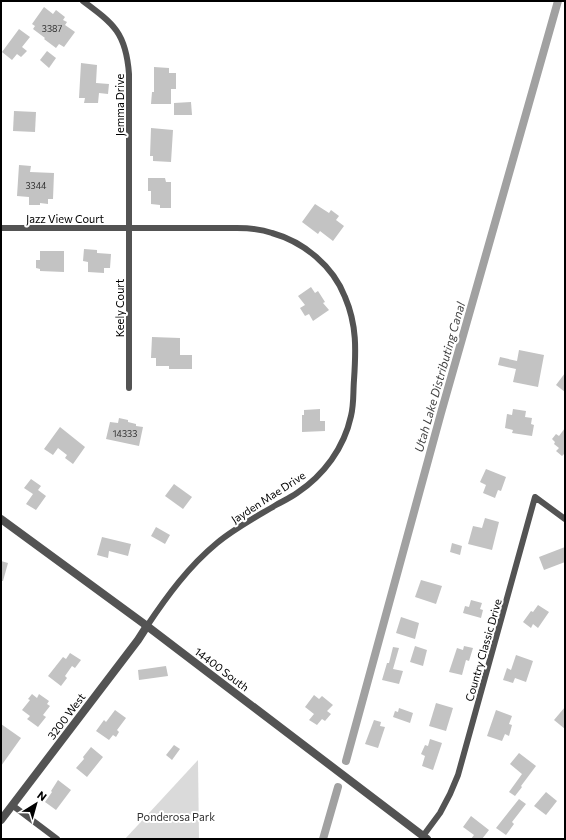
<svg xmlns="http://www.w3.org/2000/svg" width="566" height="840" font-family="Commissioner,sans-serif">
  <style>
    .green { fill: #dadada }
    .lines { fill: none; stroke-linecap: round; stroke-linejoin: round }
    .canal { stroke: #a1a1a1; stroke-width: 8 }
    .building { fill: #c3c3c3 }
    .minor { stroke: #535353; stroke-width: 6 }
    .tertiary { stroke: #535353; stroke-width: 8 }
    .labels { text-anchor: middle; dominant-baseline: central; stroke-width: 4; stroke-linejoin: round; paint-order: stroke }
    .number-label { font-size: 9px; fill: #313131 }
    .street-label { font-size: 11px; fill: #000; stroke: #fff }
    .park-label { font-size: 11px; fill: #313131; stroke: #fff }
    .water-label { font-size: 12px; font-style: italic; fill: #424242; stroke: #fff }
  </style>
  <rect width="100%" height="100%" fill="#fff"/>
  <polygon class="green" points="198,760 199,839 125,839"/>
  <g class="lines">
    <g class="canal">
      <polyline points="346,761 441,413 558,1"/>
      <polyline points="323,839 338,787"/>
    </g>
  </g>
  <g class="building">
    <polygon points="44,7 53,14 56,10 65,17 63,20 67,22 65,25 75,32 64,47 59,44 56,48 44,39 45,38 33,29 35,26 32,24"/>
    <polygon points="19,29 30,37 22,47 27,51 21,57 17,54 12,60 2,52"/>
    <polygon points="47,51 56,58 49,68 40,60"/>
    <polygon points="81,63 97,65 96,83 109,84 108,94 99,93 98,103 84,103 85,98 79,98"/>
    <polygon points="154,67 169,68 169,73 176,73 176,89 171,89 171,104 151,104 152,92 154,92"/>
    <polygon points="191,102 192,115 174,115 174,103"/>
    <polygon points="14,111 36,112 35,132 13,131"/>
    <polygon points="151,128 173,130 171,162 153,161 153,156 150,156"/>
    <polygon points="19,165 31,166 30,172 54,173 53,199 48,199 48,204 40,203 40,205 29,205 29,197 17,196"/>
    <polygon points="148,178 165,178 166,182 171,182 171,208 160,208 160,205 151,204 151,191 148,191"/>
    <polygon points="315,204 329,213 331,210 339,216 336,220 344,226 333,241 320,231 318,234 302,222"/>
    <polygon points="84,249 97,250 97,253 111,254 110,268 104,268 104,273 88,272 88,262 83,261"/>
    <polygon points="40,251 64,251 64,272 40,271 40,269 36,268 36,260 40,260"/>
    <polygon points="311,287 315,293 318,291 325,302 323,303 329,310 313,321 309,314 305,316 300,308 305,305 298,296"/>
    <polygon points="152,337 180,338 180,355 192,355 192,369 169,369 169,366 156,366 156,358 151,358"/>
    <polygon points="519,350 544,355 538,387 513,382 516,369 498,365 500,357 517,361"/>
    <polygon points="565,373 565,392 556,385"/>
    <polygon points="320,409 320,421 325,421 325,431 302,432 302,415 304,415 304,410"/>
    <polygon points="513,409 526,411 525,417 532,418 531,424 534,425 532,436 512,433 513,430 505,428 507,414 512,415"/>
    <polygon points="119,418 128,420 128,422 136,424 136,426 143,427 139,446 106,439 110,422 118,423"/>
    <polygon points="60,427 85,447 73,464 65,458 67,455 58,448 53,455 44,449"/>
    <polygon points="565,428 565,453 562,456 556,451 559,448 554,444 555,442 552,439 556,434 559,436"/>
    <polygon points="486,469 506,477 501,491 498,490 495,498 483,493 486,485 480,482"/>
    <polygon points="31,479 41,486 38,490 46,496 36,510 26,504 33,494 24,488"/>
    <polygon points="174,484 192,497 183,509 165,496"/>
    <polygon points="485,518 499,522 492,550 468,544 473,526 482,528"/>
    <polygon points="156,527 170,535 165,544 151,536"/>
    <polygon points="102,537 131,544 128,556 109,551 108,558 97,555"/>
    <polygon points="452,543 462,546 460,555 450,552"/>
    <polygon points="565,547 565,562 544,570 539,557"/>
    <polygon points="1,561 8,563 3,581 1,581"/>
    <polygon points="421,580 442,586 436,604 415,597"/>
    <polygon points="471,600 482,603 480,609 483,610 481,618 463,613 465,606 469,607"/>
    <polygon points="538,605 549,612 538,628 533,624 531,628 523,622 531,611 533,612"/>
    <polygon points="401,617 419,623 415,639 396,633"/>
    <polygon points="415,646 427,650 423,666 410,662"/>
    <polygon points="464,646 473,648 469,661 466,660 462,675 449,672 457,648 463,650"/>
    <polygon points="393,647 399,648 393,669 403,671 399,684 382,680 387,663 389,663"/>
    <polygon points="70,653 81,660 75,668 72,666 65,676 67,678 61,686 48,676 63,657 66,659"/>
    <polygon points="516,655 533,661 526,682 515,678 513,683 503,680 507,668 511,670"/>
    <polygon points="166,666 168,676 139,680 138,670"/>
    <polygon points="32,694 37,698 39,694 49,701 47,704 50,706 43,715 46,717 38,727 27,719 30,716 22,710 30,700 28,699"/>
    <polygon points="314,695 319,699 322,696 333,705 327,711 331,714 325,721 322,719 317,725 309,720 314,714 305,707"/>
    <polygon points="436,703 453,708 446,731 429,726"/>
    <polygon points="565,707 565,729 554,720"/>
    <polygon points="399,708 413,713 410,723 393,717 395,711 398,712"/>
    <polygon points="115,710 126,718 117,730 119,732 116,737 113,735 109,740 96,731 104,720 106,722"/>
    <polygon points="496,710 512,716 509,724 512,725 509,736 505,734 502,741 487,736"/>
    <polygon points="374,720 381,722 380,726 385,727 378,748 365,744"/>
    <polygon points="1,724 21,738 1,766"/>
    <polygon points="430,739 442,743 433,770 422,766 425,756 421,754 425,745 428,746"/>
    <polygon points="174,745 180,749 172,760 166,755"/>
    <polygon points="91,747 103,757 87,777 76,768 84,759 83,757"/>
    <polygon points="519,753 536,766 521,786 522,787 515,796 509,792 522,774 510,764"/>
    <polygon points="58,780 71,790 56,810 45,802 52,792 51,791"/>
    <polygon points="546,792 557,801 546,815 534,806"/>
    <polygon points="519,799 526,804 512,822 514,824 506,835 496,828"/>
    <polygon points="471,816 489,830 482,839 471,839 474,835 463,827"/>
  </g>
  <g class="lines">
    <g class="minor">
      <path d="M83,1C114,24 126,33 129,74V388"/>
      <path d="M1,228H237C249,228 261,229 272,233C304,242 333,266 345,297C357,325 356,350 354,380C353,392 354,404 351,416C344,448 324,475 297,493C290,498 283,501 276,505C256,517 235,528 217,543C189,566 167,596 147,626"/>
      <polyline points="12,805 57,839"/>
      <polyline points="423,836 440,813 450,794 458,775 535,497 565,519"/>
    </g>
    <g class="tertiary">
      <polyline points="1,519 147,626 427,839"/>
      <polyline points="1,820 138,640 147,626"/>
    </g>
  </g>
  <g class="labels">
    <g class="number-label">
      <text x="52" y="28">3387</text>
      <text x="36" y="185">3344</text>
      <text x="125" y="433">14333</text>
    </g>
    <g class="street-label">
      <text transform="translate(119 105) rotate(-90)">Jemma Drive</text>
      <text x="65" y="218">Jazz View Court</text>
      <text transform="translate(119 308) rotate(-90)">Keely Court</text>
      <text transform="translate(268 497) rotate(-33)">Jayden Mae Drive</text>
      <text transform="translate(483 650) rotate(-74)">Country Classic Drive</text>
      <text transform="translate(222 669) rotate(37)">14400 South</text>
      <text transform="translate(66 716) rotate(-53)">3200 West</text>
    </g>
    <g class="park-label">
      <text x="176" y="816">Ponderosa Park</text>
    </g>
    <g class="water-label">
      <text transform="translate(439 377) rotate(-74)">Utah Lake Distributing Canal</text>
    </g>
  </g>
  <rect width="566" height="840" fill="none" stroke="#000000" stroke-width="4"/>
  <g transform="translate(36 804) rotate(37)" stroke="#ffffff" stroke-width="3" paint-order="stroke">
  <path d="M0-3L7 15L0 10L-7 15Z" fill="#000000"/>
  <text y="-6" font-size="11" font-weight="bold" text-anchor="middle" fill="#000000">N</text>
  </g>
</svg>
